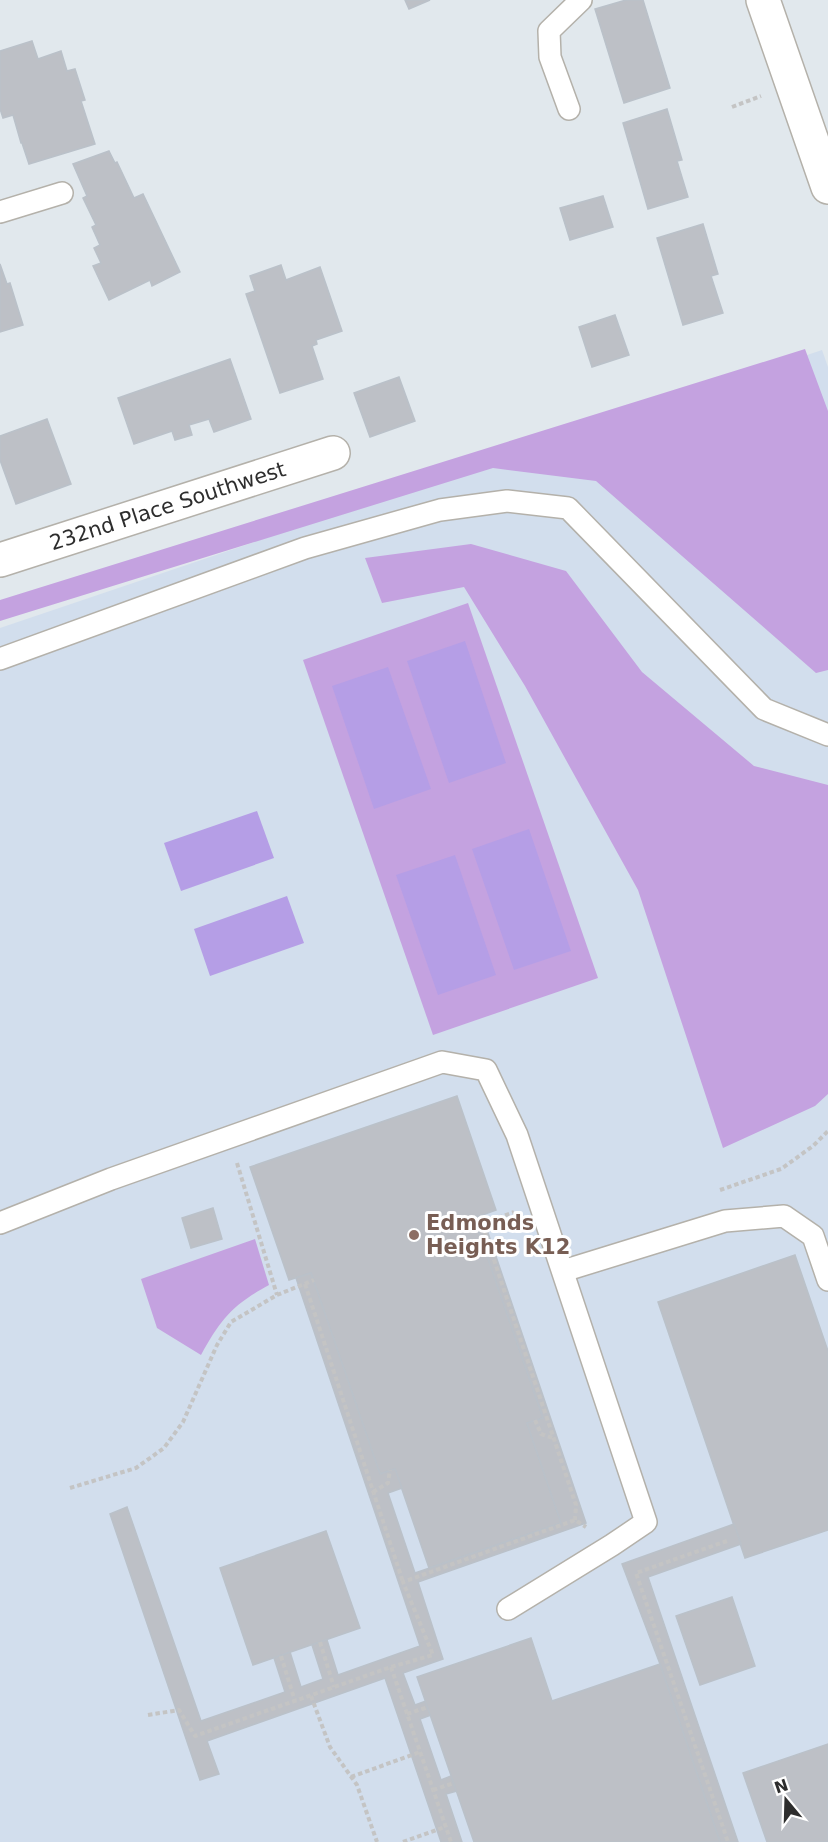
<svg xmlns="http://www.w3.org/2000/svg" width="828" height="1842" font-family="'DejaVu Sans',sans-serif">
  <style>
    .education { fill: #d2deed }
    .green { fill: #c4a2e0 }
    .pitch { fill: #b59ee6 }
    .building { fill: #bdc0c6; stroke: #bac1c9; stroke-width: 1.5 }
    .lines { fill: none; stroke-linecap: round; stroke-linejoin: round }
    .lane-casing { stroke: #b4b1aa; stroke-width: 24 }
    .street-casing { stroke: #b4b1aa; stroke-width: 36 }
    .secondary-casing { stroke: #b4b1aa; stroke-width: 36 }
    .path { stroke: #c4c4c4; stroke-width: 4; stroke-dasharray: 4.5 3; stroke-linecap: butt }
    .lane { stroke: #fff; stroke-width: 21 }
    .street { stroke: #fff; stroke-width: 33 }
    .secondary { stroke: #fff; stroke-width: 33 }
    .education-dot { fill: #8d6e63; stroke: #fff; stroke-width: 2 }
    .labels { text-anchor: middle; dominant-baseline: central; stroke-width: 6; stroke-linejoin: round; paint-order: stroke }
    .street-label { font-size: 21px; fill: #2d2d2d; stroke: #fff }
    .education-label { font-size: 21px; font-weight: bold; fill: #785e54; stroke: #fff; text-anchor: start }
  </style>
  <rect width="100%" height="100%" fill="#e1e8ed"/>
  <polygon class="education" points="822,350 828,367 828,1842 0,1842 0,628"/>
  <g class="green">
    <polygon points="805,349 828,411 828,670 816,673 596,481 493,468 0,621 0,600"/>
    <polygon points="471,544 566,571 642,672 754,766 828,785 828,1094 815,1106 723,1148 638,890 525,686 464,587 382,603 365,558"/>
    <polygon points="468,603 598,978 433,1035 303,660"/>
    <path d="M255,1239L269,1285C232,1305 221,1319 201,1355L157,1328L141,1279Z"/>
  </g>
  <g class="pitch">
    <polygon points="465,641 506,763 449,783 407,661"/>
    <polygon points="388,667 431,789 374,809 332,686"/>
    <polygon points="257,811 274,858 181,891 164,843"/>
    <polygon points="529,829 571,951 514,970 472,849"/>
    <polygon points="455,855 496,975 438,995 396,875"/>
    <polygon points="287,896 304,943 210,976 194,929"/>
  </g>
  <g class="building">
    <polygon points="405,0 430,0 409,9"/>
    <polygon points="626,0 643,0 670,88 624,103 595,9"/>
    <polygon points="32,41 38,59 61,51 67,71 75,69 85,100 81,101 95,144 29,164 22,143 21,143 13,115 3,118 0,109 0,51"/>
    <polygon points="667,109 682,160 677,161 688,197 648,209 623,123"/>
    <polygon points="109,151 115,163 117,162 134,198 143,194 180,272 152,286 150,280 109,300 93,266 101,263 94,248 100,245 92,227 96,225 83,198 87,196 73,164"/>
    <polygon points="603,196 613,227 570,240 560,208"/>
    <polygon points="703,224 718,274 711,276 723,313 683,325 657,238"/>
    <polygon points="0,264 7,284 10,283 23,325 0,332"/>
    <polygon points="281,265 286,280 320,267 342,331 316,340 317,344 312,346 323,379 280,393 246,294 255,291 250,276"/>
    <polygon points="615,315 629,355 592,367 579,327"/>
    <polygon points="230,359 251,419 214,432 209,419 189,425 192,435 175,440 172,431 134,444 118,398"/>
    <polygon points="399,377 415,421 370,437 354,393"/>
    <polygon points="47,419 71,484 16,504 0,460 0,436"/>
    <polygon points="457,1096 496,1210 474,1218 543,1418 527,1423 561,1523 429,1568 395,1469 380,1474 311,1273 289,1280 250,1167"/>
    <polygon points="213,1208 222,1239 191,1248 182,1218"/>
    <polygon points="482,1215 586,1523 418,1582 443,1659 403,1673 415,1705 426,1701 431,1715 420,1719 441,1780 451,1776 457,1791 446,1794 462,1842 441,1842 385,1678 207,1741 219,1774 200,1780 110,1514 127,1507 201,1721 285,1692 274,1658 290,1652 301,1687 323,1679 312,1645 320,1642 327,1640 338,1675 420,1646 296,1278 311,1273 380,1474 395,1469 402,1488 388,1493 415,1573 561,1523 527,1423 543,1418 474,1218"/>
    <polygon points="795,1255 828,1351 828,1530 745,1558 658,1302"/>
    <polygon points="734,1524 741,1544 648,1577 738,1842 720,1842 660,1664 622,1564"/>
    <polygon points="326,1531 360,1628 253,1665 220,1568"/>
    <polygon points="732,1597 755,1666 700,1685 676,1616"/>
    <polygon points="531,1638 552,1701 660,1664 720,1842 474,1842 417,1677"/>
    <polygon points="828,1744 828,1842 767,1842 743,1773"/>
  </g>
  <g class="lines">
    <g class="lane-casing">
      <g id="lane">
        <polyline points="569,109 550,57 549,31 581,0"/>
        <polyline points="0,212 62,193"/>
        <polyline points="0,659 305,548 440,510 507,501 568,508 764,709 828,735"/>
        <polyline points="0,1223 111,1179 442,1062 486,1070 517,1135 646,1522 612,1545 508,1609"/>
        <polyline points="563,1271 725,1221 784,1216 813,1236 828,1280"/>
      </g>
    </g>
    <g class="street-casing">
      <g id="street">
        <path id="s1" d="M0,560L333,453"/>
      </g>
    </g>
    <g class="secondary-casing">
      <polyline id="secondary" points="763,0 828,187"/>
    </g>
    <g class="path">
      <polyline points="732,107 761,96"/>
      <polyline points="237,1163 277,1295"/>
      <polyline points="720,1190 781,1169 813,1146 828,1131"/>
      <polyline points="482,1224 576,1505 575,1520"/>
      <polyline points="477,1226 514,1212"/>
      <polyline points="305,1284 403,1582"/>
      <polyline points="535,1420 541,1434 553,1438"/>
      <polyline points="70,1488 136,1468 164,1448 183,1422 217,1345 231,1322 277,1295 314,1280"/>
      <polyline points="373,1492 388,1483 390,1470"/>
      <polyline points="727,1541 636,1573 728,1842"/>
      <polyline points="320,1642 334,1687"/>
      <polyline points="281,1656 295,1701"/>
      <polyline points="391,1667 451,1842"/>
      <polyline points="311,1696 330,1747 357,1785 377,1842"/>
      <polyline points="407,1714 428,1707"/>
      <polyline points="148,1715 179,1710 195,1736 391,1667 433,1655 403,1582 575,1520 586,1527"/>
      <polyline points="351,1777 420,1752"/>
      <polyline points="433,1790 454,1783"/>
      <polyline points="403,1842 445,1827"/>
    </g>
    <use href="#lane" class="lane"/>
    <use href="#street" class="street"/>
    <use href="#secondary" class="secondary"/>
  </g>
  <circle class="education-dot" cx="414" cy="1235" r="6"/>
  <g class="labels">
    <g class="street-label">
      <text stroke="none"><textPath href="#s1" startOffset="176">232nd Place Southwest</textPath></text>
    </g>
    <g class="education-label">
      <text x="426" y="1223">Edmonds<tspan x="426" dy="24">Heights K12</tspan></text>
    </g>
  </g>
  <g transform="translate(786 1800) rotate(341)" stroke="#ffffff" stroke-width="4.5" paint-order="stroke">
  <path d="M0-4.5L10 22L0 15L-10 22Z" fill="#2d2d2d"/>
  <text y="-9" font-size="16" font-weight="bold" text-anchor="middle" fill="#2d2d2d">N</text>
  </g>
</svg>
